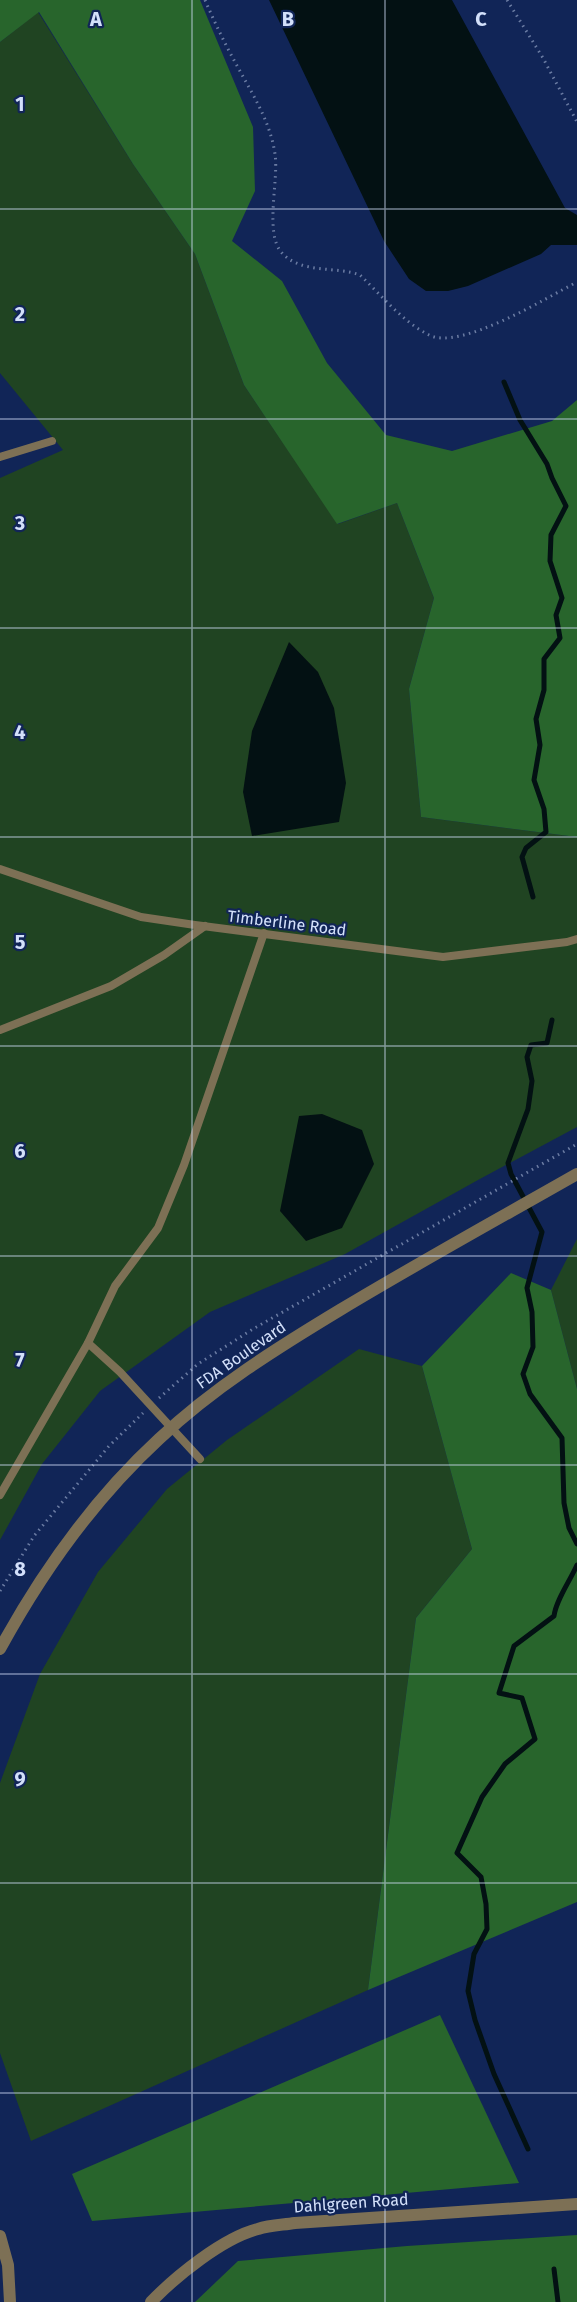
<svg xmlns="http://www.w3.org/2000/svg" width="577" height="2302" font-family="'Fira Sans',sans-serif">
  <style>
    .green { fill: #204422 }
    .forest { fill: #28652c }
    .water { fill: #031113 }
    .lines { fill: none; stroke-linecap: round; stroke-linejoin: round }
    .stream { stroke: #031113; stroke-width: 5 }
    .path { stroke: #6b7ca3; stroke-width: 3; stroke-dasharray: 1.5 4.5; stroke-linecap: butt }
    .service { stroke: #7d7055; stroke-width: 8 }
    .minor { stroke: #7d7055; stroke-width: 12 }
    .tertiary { stroke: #7d7055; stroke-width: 12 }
    .grid { fill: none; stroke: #d3e0fa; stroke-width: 1.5; stroke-opacity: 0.55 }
    .labels { text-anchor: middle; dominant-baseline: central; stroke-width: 4.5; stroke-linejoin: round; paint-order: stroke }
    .street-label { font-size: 16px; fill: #d3e0fa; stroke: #112557 }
    .grid-label { font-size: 20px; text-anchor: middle; font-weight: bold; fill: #d3e0fa; stroke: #112557; stroke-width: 4.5; stroke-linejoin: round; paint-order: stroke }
  </style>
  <rect width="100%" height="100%" fill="#112557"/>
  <g class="green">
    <polygon points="38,12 133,164 195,254 244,385 338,524 397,503 434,598 409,689 421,817 577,837 577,1127 478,1180 345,1254 210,1312 100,1391 42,1464 0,1540 0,478 63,450 0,373 0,42"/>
    <polygon points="577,1239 577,1389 551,1290"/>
    <polygon points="359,1349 422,1366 472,1549 416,1618 368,1990 31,2141 0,2053 0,1783 40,1674 98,1572 167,1489 227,1440"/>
  </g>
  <g class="forest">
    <polygon points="0,0 200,0 253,127 255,191 232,241 282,281 327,363 386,435 452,451 552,421 577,400 577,837 421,817 409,689 434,598 397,503 337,524 244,385 195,254 133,164 39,12 0,42"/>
    <polygon points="511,1273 551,1290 577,1389 577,1902 368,1990 416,1618 472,1549 422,1366"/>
    <polygon points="440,2015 519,2183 92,2221 72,2174"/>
    <polygon points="577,2235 577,2302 195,2302 238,2261 407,2246"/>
  </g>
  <g class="water">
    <polygon points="269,0 452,0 565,208 577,215 577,245 551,245 541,254 468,286 448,291 426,291 409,279 384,241"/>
    <polygon points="289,642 318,672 334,708 346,783 339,822 252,836 243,792 252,731"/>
    <polygon points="322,1114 362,1130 374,1164 342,1228 306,1241 280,1211 299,1116"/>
  </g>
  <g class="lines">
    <g class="stream">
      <polyline points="504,382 520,420 547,464 552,478 566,506 551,535 550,561 562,598 556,615 560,638 544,659 544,690 536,719 540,745 534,780 544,809 546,832 526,848 522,857 533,897"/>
      <polyline points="552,1020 547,1043 531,1045 527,1057 532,1081 528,1109 508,1163 511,1174 542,1232 527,1288 532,1312 533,1347 523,1374 530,1394 562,1438 564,1503 569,1528 577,1544"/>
      <path d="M528,2149L494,2074L475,2020L468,1991L474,1954L487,1929L486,1904L481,1877L457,1853L482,1797L505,1764L535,1739L522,1698L499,1693L514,1646L554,1616C556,1600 570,1581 577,1565"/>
      <polyline points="554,2269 558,2302"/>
    </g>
    <g class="path">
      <path d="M205,0C214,21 224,42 235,62C251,92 270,120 275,154C279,180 264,234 282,253C301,274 336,266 360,275C381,295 403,322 429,335C460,351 546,298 577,282"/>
      <polyline points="507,0 543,58 577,122"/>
      <polyline points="159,1398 198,1364 253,1329 577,1144"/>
      <polyline points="0,1591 34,1536 109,1446 143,1413"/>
    </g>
    <g class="service">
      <polyline points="0,457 52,441"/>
      <polyline points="0,869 141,917 195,925 443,957 567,942 577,939"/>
      <polyline points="0,1030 111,986 164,955 205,926"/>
      <polyline points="88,1343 115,1286 158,1228 184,1165 264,933"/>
      <polyline points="0,1495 88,1343 120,1372 200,1459"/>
    </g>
    <path class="minor" d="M151,2302C176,2276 223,2238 258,2229C270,2225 283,2225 295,2223L577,2204"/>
    <g class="tertiary">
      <path d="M0,1649C42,1572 94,1499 159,1439C213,1388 277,1348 340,1310C418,1263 498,1219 577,1174"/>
      <polyline points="0,2236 8,2265 10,2302"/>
    </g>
  </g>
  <path class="grid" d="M192,0V2302M385,0V2302M0,209H577M0,419H577M0,628H577M0,837H577M0,1046H577M0,1256H577M0,1465H577M0,1674H577M0,1883H577M0,2093H577"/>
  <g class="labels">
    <g class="street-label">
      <text transform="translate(287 923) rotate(7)">Timberline Road</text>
      <text transform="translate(241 1355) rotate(-35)">FDA Boulevard</text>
      <text transform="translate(351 2203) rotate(-4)">Dahlgreen Road</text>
    </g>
  </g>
  <g class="grid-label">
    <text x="96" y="26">A</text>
    <text x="288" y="26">B</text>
    <text x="481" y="26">C</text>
    <text x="20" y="111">1</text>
    <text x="20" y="321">2</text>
    <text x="20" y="530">3</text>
    <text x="20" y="739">4</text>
    <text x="20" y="949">5</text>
    <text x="20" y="1158">6</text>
    <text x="20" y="1367">7</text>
    <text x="20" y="1576">8</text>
    <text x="20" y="1786">9</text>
  </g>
</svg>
